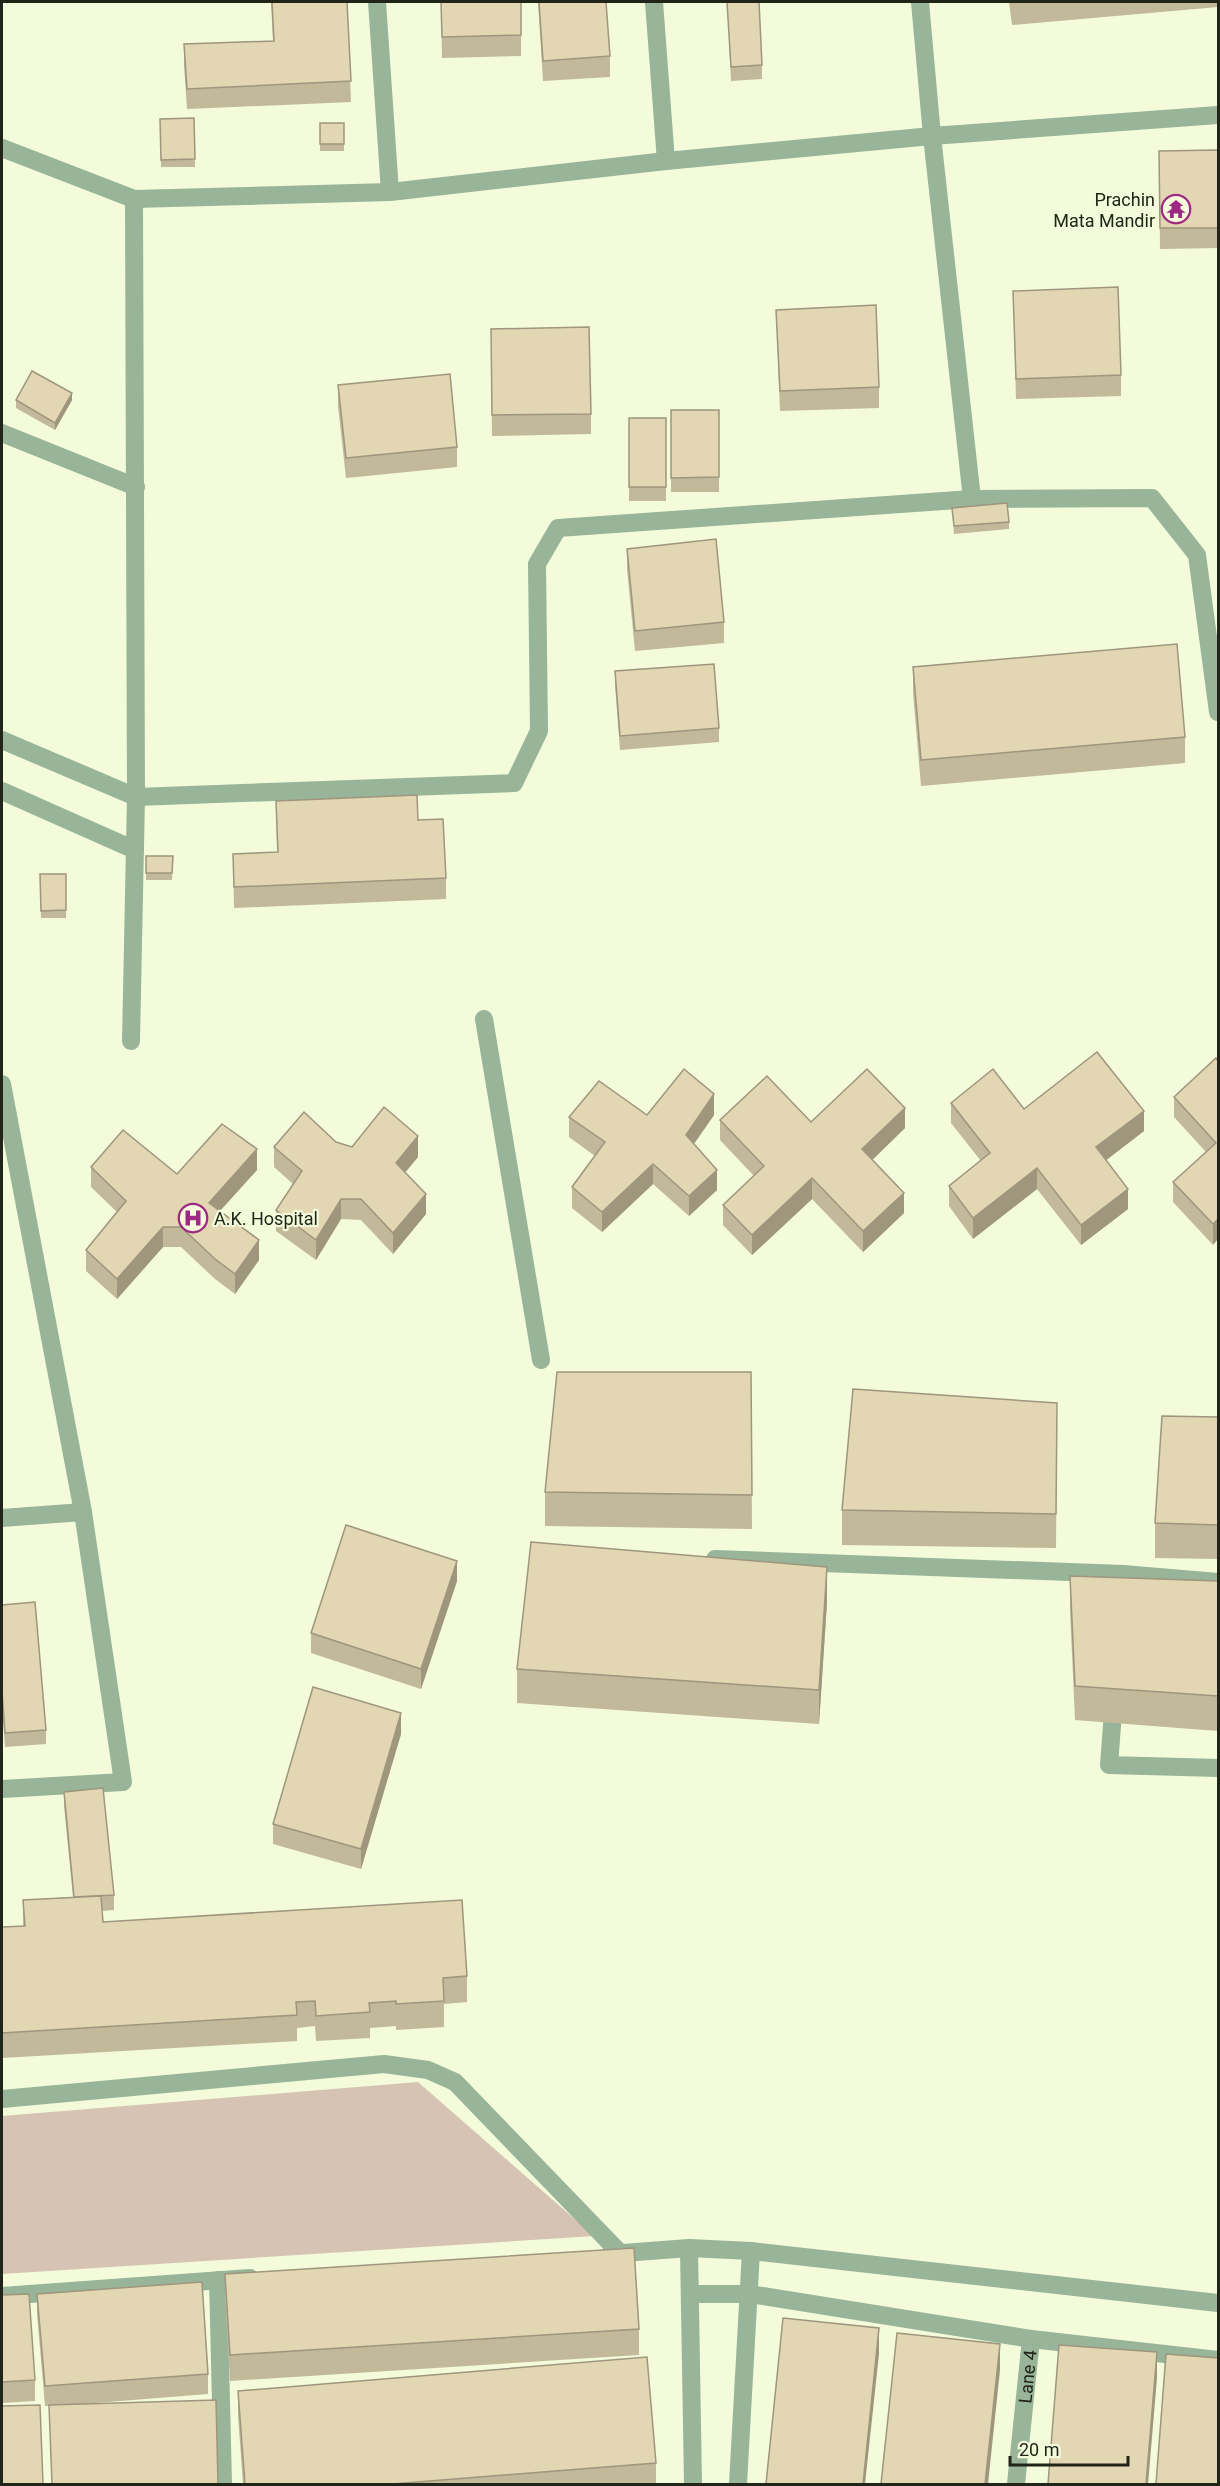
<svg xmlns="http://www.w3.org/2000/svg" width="1220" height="2486" font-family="Roboto,sans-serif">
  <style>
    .green { fill: #d6c3b3 }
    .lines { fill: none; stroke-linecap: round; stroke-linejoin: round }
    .minor { stroke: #98b499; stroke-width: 18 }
    .wall { fill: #c2b89a }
    .shaded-wall { fill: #9e967d }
    .building { fill: #e2d6b3; stroke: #9e967d; stroke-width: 1.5 }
    .labels { text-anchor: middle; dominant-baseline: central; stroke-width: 4.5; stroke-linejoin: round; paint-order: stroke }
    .poi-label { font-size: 18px; fill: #212418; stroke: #f3fbdb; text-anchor: end }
    .street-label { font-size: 18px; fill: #212418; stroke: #f3fbdb }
  </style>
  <rect width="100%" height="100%" fill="#f3fbdb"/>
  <polygon class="green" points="418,2082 594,2236 2,2274 2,2116"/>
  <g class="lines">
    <g class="minor">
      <polyline points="377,2 390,192"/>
      <polyline points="654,2 666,161"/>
      <polyline points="920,2 932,136 972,499"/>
      <polyline points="2,148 134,199 390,192 666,161 932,136 1218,115"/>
      <polyline points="2,433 136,487"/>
      <polyline points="2,740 136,797 514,783 539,731 537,564 558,528 972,499 1152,498 1197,555 1218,712"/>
      <polyline points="2,791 135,850"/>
      <polyline points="484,1019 541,1360"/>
      <polyline points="131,1041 136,797 134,199"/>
      <polyline points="2,1084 83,1512 123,1782 2,1789"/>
      <polyline points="2,1518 83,1512"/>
      <polyline points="715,1559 1123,1574 1218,1582"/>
      <polyline points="1114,1699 1109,1765 1218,1768"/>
      <polyline points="2,2099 384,2064 428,2070 455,2082 620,2253"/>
      <polyline points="610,2254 689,2248"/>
      <polyline points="218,2280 223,2484"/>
      <polyline points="690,2294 750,2294 1031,2339 1218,2360"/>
      <polyline points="2,2296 250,2278"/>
      <polyline points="693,2484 689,2248 751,2251 1218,2303"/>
      <polyline points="738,2484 751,2251"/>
      <path id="s1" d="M1016,2484L1031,2339"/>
    </g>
  </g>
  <g class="wall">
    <polygon points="271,2 347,2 351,102 187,109 184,65 184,44 273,41"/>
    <polygon points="441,2 521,2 521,56 442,58"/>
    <polygon points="538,2 606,2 610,56 610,77 543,81"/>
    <polygon points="727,2 762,65 762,79 731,81"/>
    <polygon points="1009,2 1218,2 1218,7 1012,25"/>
    <polygon points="194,118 195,167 161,167 160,119"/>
    <rect x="320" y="123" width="24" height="28"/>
    <polygon points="1218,150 1218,248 1160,249 1159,151"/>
    <polygon points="1013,291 1121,375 1121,396 1016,399"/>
    <polygon points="776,310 879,387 879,408 780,411"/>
    <polygon points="491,329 591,414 591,434 492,436"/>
    <polygon points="338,385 457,447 457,467 346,478 338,406"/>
    <polygon points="16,400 72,400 55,430 16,408"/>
    <rect x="671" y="410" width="48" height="82"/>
    <rect x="629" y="418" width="37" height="83"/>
    <polygon points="952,508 1009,522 1009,529 954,534"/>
    <polygon points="627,549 724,622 724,643 635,651 627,569"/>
    <polygon points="913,667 1185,737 1185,763 921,786 913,693"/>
    <polygon points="615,671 719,728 719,742 620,750 615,685"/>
    <polygon points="276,801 446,878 446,899 234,908 233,854 277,852"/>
    <polygon points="146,856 173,856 172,880 146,880"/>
    <polygon points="40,874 66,874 66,918 41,918"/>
    <polygon points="1218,1061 1213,1245 1173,1202 1173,1182 1206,1152 1174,1117 1174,1097"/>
    <polygon points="951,1103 1024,1109 1144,1131 1106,1160 1128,1209 1081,1245 1037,1189 973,1239 949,1206 949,1186 981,1161 951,1123"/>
    <polygon points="647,1115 714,1115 694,1144 717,1190 689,1216 653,1184 602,1232 572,1208 572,1187 595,1156 569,1137 569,1117"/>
    <polygon points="720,1120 811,1122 905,1128 872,1160 904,1213 863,1252 812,1199 752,1255 723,1225 723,1205 754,1176 720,1140"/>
    <polygon points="336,1142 352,1147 418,1157 405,1173 426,1214 393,1254 361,1220 341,1219 316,1260 276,1231 276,1210 293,1184 274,1167 274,1147"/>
    <polygon points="91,1167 177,1174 257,1170 220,1211 259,1260 235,1294 215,1279 181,1247 163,1247 117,1299 86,1271 86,1250 117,1212 91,1187"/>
    <polygon points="751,1372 752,1529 545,1526 545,1492"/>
    <polygon points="1057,1403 1056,1548 842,1545 842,1510"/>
    <polygon points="1218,1417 1218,1559 1155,1558 1155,1523"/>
    <polygon points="1070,1576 1218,1581 1218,1731 1075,1720 1070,1610"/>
    <polygon points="457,1581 421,1689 311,1653 311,1633"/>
    <polygon points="827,1602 819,1724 517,1703 517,1669"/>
    <polygon points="2,1605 46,1730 46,1744 5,1747 2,1705"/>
    <polygon points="401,1734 361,1869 273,1844 273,1824"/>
    <polygon points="64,1792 114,1895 114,1910 102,1911 103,1922 467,1976 467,2002 444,2004 444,2027 396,2030 396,2026 370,2028 370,2038 316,2041 315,2026 297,2028 297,2041 2,2058 2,1927 23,1926 23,1900 73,1897 64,1806"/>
    <polygon points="225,2274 639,2329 639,2355 230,2381 225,2300"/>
    <polygon points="37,2294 208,2374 208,2394 70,2405 218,2484 52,2484 49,2406 45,2406 37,2314"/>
    <polygon points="2,2295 35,2380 35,2401 2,2403"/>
    <polygon points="238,2391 656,2463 656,2484 243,2484 238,2416"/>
  </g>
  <g class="shaded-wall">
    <polygon points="72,393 72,400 55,430 55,423"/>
    <polygon points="714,1094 714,1115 686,1155 686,1135"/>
    <polygon points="905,1108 905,1128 862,1170 862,1149"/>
    <polygon points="1144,1111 1144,1131 1096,1168 1096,1147"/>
    <polygon points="418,1136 418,1157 396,1183 396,1163"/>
    <polygon points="257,1149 257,1170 209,1223 209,1203"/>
    <polygon points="653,1164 653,1184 602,1232 602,1212"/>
    <polygon points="1037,1168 1037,1189 973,1239 973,1218"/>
    <polygon points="717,1170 717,1190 689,1216 689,1196"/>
    <polygon points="812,1178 812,1199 752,1255 752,1235"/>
    <polygon points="1128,1189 1128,1209 1081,1245 1081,1225"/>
    <polygon points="904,1193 904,1213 863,1252 863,1231"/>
    <polygon points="426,1194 426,1214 393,1254 393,1233"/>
    <polygon points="341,1199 341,1219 316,1260 316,1240"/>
    <polygon points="1218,1219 1218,1239 1213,1245 1213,1224"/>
    <polygon points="163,1227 163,1247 117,1299 117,1279"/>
    <polygon points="259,1240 259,1260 235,1294 235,1274"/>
    <polygon points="457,1561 457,1581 421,1689 421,1669"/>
    <polygon points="827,1567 827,1602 819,1724 819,1690"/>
    <polygon points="401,1713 401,1734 361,1869 361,1849"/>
    <polygon points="879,2328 879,2354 865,2484 863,2484"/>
    <polygon points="1000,2344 1000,2370 988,2484 985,2484"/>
    <polygon points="1157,2352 1157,2378 1148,2484 1146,2484"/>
  </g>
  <g class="building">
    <polygon points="272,2 347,2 351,81 187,89 184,44 274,41"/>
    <polygon points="441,2 521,2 521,35 442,37"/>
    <polygon points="539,2 606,2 610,56 543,61"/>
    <polygon points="727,2 759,2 762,65 731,67"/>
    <polygon points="194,118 195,159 161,160 160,119"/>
    <rect x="320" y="123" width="24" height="21"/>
    <polygon points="1218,150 1218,228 1160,228 1159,151"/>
    <polygon points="1118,287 1121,375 1016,379 1013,291"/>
    <polygon points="876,305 879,387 780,391 776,310"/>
    <polygon points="589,327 591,414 492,415 491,329"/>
    <polygon points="32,371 72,393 55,423 16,400"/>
    <polygon points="450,374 457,447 346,458 338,385"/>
    <polygon points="671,410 719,410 719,477 671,478"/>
    <rect x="629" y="418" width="37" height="69"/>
    <polygon points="1007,503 1009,522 954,526 952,508"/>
    <polygon points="716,539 724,622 635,631 627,549"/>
    <polygon points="1177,644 1185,737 921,760 913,667"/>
    <polygon points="714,664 719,728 620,736 615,671"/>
    <polygon points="417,795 418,820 443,819 446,878 234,887 233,854 278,852 276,801"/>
    <polygon points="146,856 173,856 172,873 146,873"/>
    <polygon points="40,874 66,874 66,910 41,911"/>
    <polygon points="1097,1052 1144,1111 1096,1147 1128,1189 1081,1225 1037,1168 973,1218 949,1186 990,1153 951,1103 993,1069 1024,1109"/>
    <polygon points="1216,1058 1218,1061 1218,1219 1213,1224 1173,1182 1216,1143 1174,1097"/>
    <polygon points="684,1069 714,1094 686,1135 717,1170 689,1196 653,1164 602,1212 572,1187 605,1142 569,1117 599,1081 647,1115"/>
    <polygon points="867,1069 905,1108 862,1149 904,1193 863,1231 812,1178 752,1235 723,1205 764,1166 720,1120 767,1076 811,1122"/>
    <polygon points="384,1107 418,1136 396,1163 426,1194 393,1233 361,1199 341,1199 316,1240 276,1210 302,1171 274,1147 304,1112 336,1142 352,1147"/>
    <polygon points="222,1124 257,1149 209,1203 259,1240 235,1274 215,1259 181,1227 163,1227 117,1279 86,1250 126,1201 91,1167 123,1130 177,1174"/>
    <polygon points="557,1372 751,1372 752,1495 545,1492"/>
    <polygon points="853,1389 1057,1403 1056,1514 842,1510"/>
    <polygon points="1162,1416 1218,1417 1218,1525 1155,1523"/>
    <polygon points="346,1525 457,1561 421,1669 311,1633"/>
    <polygon points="531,1542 827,1567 819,1690 517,1669"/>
    <polygon points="1070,1576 1218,1581 1218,1696 1075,1686"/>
    <polygon points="35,1602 46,1730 5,1733 2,1691 2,1605"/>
    <polygon points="313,1687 401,1713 361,1849 273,1824"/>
    <polygon points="103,1788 114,1895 74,1897 64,1792"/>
    <polygon points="101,1896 103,1922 462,1900 467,1976 443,1978 444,2001 396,2004 396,2001 369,2003 370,2012 316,2016 315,2001 296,2002 297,2015 2,2033 2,1927 25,1926 23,1900"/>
    <polygon points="634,2248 639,2329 230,2355 225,2274"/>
    <polygon points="202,2282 208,2374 45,2386 37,2294"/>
    <polygon points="29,2294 35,2380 2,2382 2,2295"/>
    <polygon points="783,2318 879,2328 863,2484 766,2484"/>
    <polygon points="897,2333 1000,2344 985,2484 881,2484"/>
    <polygon points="1059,2345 1157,2352 1146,2484 1048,2484"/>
    <polygon points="1166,2354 1218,2358 1218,2484 1156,2484"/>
    <polygon points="647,2357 656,2463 392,2484 245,2484 238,2391"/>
    <polygon points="216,2400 218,2484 52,2484 49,2405"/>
    <polygon points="40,2405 43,2484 2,2484 2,2406"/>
  </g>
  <defs>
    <g id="temple-ring" transform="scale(1.5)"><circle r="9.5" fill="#f3fbdb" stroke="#9e2982" stroke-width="1.5"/><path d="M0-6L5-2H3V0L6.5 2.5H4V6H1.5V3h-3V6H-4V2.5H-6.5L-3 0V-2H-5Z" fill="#9e2982"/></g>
    <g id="hospital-ring" transform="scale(1.5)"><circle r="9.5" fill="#f3fbdb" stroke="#9e2982" stroke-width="1.5"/><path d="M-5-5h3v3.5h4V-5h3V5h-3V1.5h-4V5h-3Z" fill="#9e2982"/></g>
  </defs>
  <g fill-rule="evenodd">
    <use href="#temple-ring" x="1176" y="209"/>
    <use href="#hospital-ring" x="193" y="1218"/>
  </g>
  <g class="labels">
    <g class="poi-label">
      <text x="1155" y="199">Prachin<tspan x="1155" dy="21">Mata Mandir</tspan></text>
      <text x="214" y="1218" text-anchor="start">A.K. Hospital</text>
    </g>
    <g class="street-label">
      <text stroke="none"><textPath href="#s1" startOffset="108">Lane 4</textPath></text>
    </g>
  </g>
  <rect width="1220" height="2486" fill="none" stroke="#212418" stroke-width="6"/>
  <path d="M1010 2456v9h118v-9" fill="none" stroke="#212418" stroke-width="3"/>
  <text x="1019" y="2456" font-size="18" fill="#212418" stroke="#f3fbdb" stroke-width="4.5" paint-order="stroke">20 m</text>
</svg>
